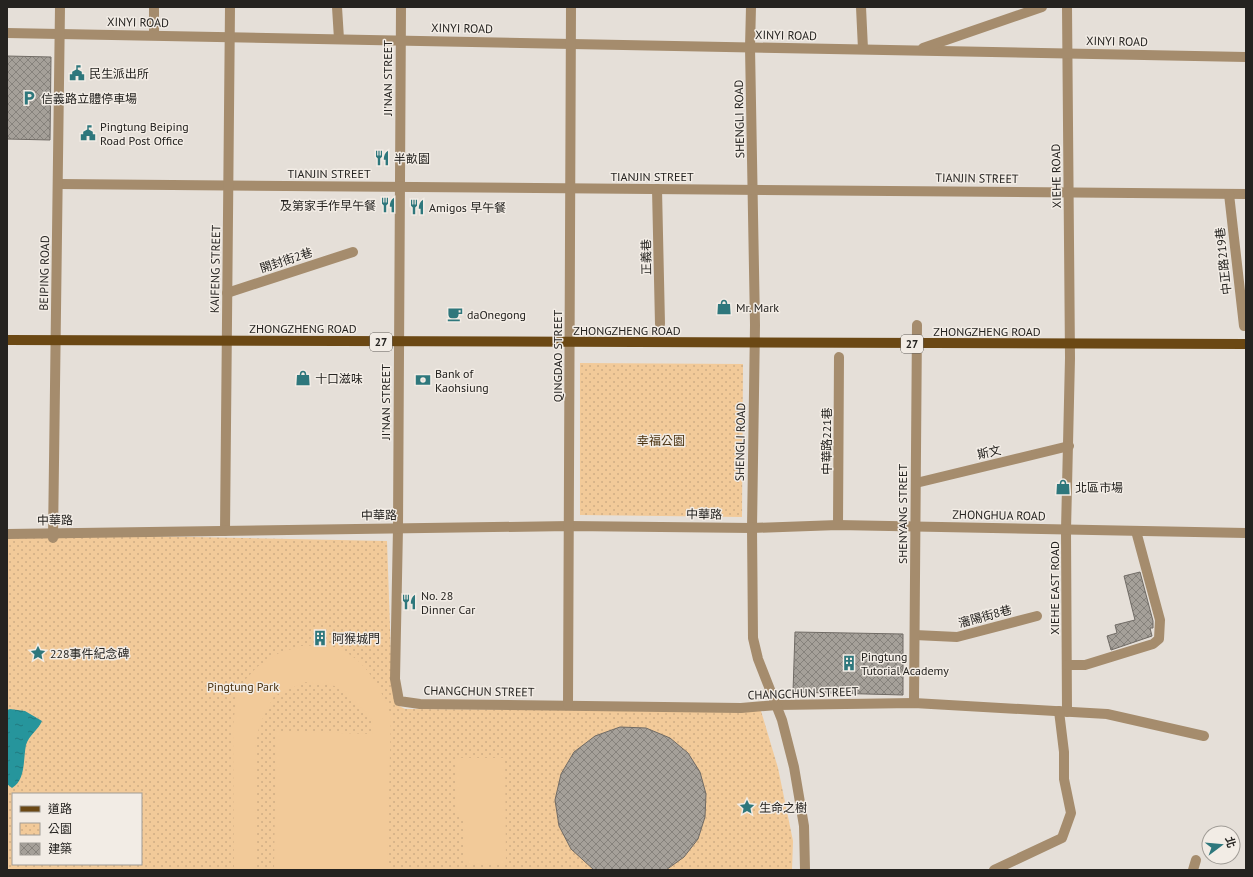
<svg xmlns="http://www.w3.org/2000/svg" width="1253" height="877" font-family="'PT Sans','Noto Sans TC',sans-serif">
  <style>
    .park { fill: url(#park-dots); fill-rule: evenodd }
    .pitch { fill: #f2ca99 }
    .water { fill: url(#water-ripples) }
    .building { fill: url(#building-cross-hatch); stroke: #706b65 }
    .lines { fill: none; stroke-linecap: round; stroke-linejoin: round }
    .minor { stroke: #a58c6d; stroke-width: 10 }
    .primary { stroke: #6b4814; stroke-width: 10 }
    .labels { text-anchor: middle; dominant-baseline: central; stroke-width: 3; stroke-linejoin: round; paint-order: stroke }
    .shield { fill: #f2ece5; stroke: #625f5b; stroke-width: 1 }
    .shield-label { font-size: 11px; font-weight: bold; fill: #252320 }
    .street-label { font-size: 12px; fill: #252320; stroke: #f2ece5 }
    .poi-label { font-size: 12px; fill: #252320; stroke: #f2ece5; text-anchor: start }
    .park-label { font-size: 12px; fill: #4b3311; stroke: #f2ece5 }
  </style>
  <defs>
    <pattern id="park-dots" width="8" height="8" patternUnits="userSpaceOnUse"><rect width="8" height="8" fill="#f2ca99"/><path d="M2 2h.1M6 6h.1" fill="none" stroke="#cfad84" stroke-width="1.8" stroke-linecap="round"/></pattern>
    <pattern id="water-ripples" width="26" height="14" patternUnits="userSpaceOnUse"><rect width="26" height="14" fill="#26959c"/><path d="M2 4q2-2 4 0t4 0M15 11q2-2 4 0t4 0" fill="none" stroke="#21797f"/></pattern>
    <pattern id="building-cross-hatch" width="8" height="8" patternUnits="userSpaceOnUse"><rect width="8" height="8" fill="#a5a099"/><path d="M0 0l8 8M0 8l8-8" fill="none" stroke="#86827c"/></pattern>
  </defs>
  <rect width="100%" height="100%" fill="#e5dfd8"/>
  <g class="park">
    <polygon points="580,363 743,364 742,517 580,515"/>
    <path d="M7,536L192,537L387,541L392,685L397,705L405,709L761,711L778,768L793,841L792,870H7ZM13,794H141V864H13Z"/>
  </g>
  <g class="pitch">
    <path d="M301,646C309,646 318,645 326,646C362,651 379,684 391,715L387,870H274L276,731L372,734L373,721L359,705L335,686L305,682L274,696L261,722L256,738L255,870H234L233,727L237,689L257,667L279,653Z"/>
    <polygon points="455,758 505,758 506,865 463,864 463,816 455,816"/>
  </g>
  <path class="water" d="M10,709L25,711L42,721C38,730 29,735 26,745C23,759 26,780 12,788L7,784V710Z"/>
  <g class="building">
    <polygon points="7,56 51,57 50,140 7,139"/>
    <polygon points="1140,572 1153,621 1153,628 1150,628 1152,636 1111,650 1107,636 1117,633 1115,625 1135,620 1124,576"/>
    <polygon points="795,632 903,634 903,695 793,692"/>
    <polygon points="620,727 646,728 670,738 688,753 700,772 706,794 705,817 698,839 684,857 666,870 594,870 571,849 559,826 555,800 561,774 574,752 595,736"/>
  </g>
  <g class="lines">
    <g class="minor">
      <polyline points="154,7 154,35"/>
      <polyline points="337,7 339,39"/>
      <polyline points="401,7 398,528 395,679 399,701 420,704 741,708 777,705 914,703 1107,714 1204,736"/>
      <polyline points="751,7 750,47 755,325 752,528 753,638 758,659 782,720 794,767 804,826 805,870"/>
      <polyline points="861,7 863,49"/>
      <polyline points="1067,7 1070,358 1066,530 1067,712"/>
      <polyline points="7,33 1246,57"/>
      <polyline points="923,48 1042,7"/>
      <polyline points="59,184 1246,194"/>
      <polyline points="657,189 660,324"/>
      <polyline points="1229,194 1244,326"/>
      <polyline points="227,293 353,252"/>
      <polyline points="916,483 1069,446"/>
      <polyline points="838,525 839,357"/>
      <polyline points="225,531 230,7"/>
      <polyline points="7,534 570,526 752,528 838,525 1246,533"/>
      <polyline points="53,538 60,7"/>
      <polyline points="915,635 957,637 1037,616"/>
      <polyline points="1067,665 1085,665 1153,644 1159,639 1160,620 1136,531"/>
      <polyline points="914,703 917,325"/>
      <polyline points="568,705 571,7"/>
      <polyline points="994,870 1062,838 1071,813 1064,779 1064,752 1059,711"/>
      <polyline points="1193,870 1196,860"/>
    </g>
    <polyline class="primary" points="7,340 1246,344"/>
  </g>
  <defs>
    <g id="civic-bare" transform="scale(1.2)"><path d="M-.6-6.5H3V-4.5H.6V-3L4-1V1h2V6H-6V1h2V-1L-.6-3ZM-1.2 2.5V6h2.4V2.5Z" fill="#2e777c" stroke="#f2ece5" stroke-width="2.5" paint-order="stroke"/></g>
    <g id="parking-bare" transform="scale(1.2)"><path d="M-3.5-5.5H1a3.5 3.5 0 0 1 0 7H-1V5.5H-3.5ZM-1-3.4V-.6H.8a1.4 1.4 0 0 0 0-2.8Z" fill="#2e777c" stroke="#f2ece5" stroke-width="2.5" paint-order="stroke"/></g>
    <g id="restaurant-bare" transform="scale(1.2)"><path d="M-5-6h1v4h1v-4h1v4h1v-4h1v5L-1.5 .5V6h-2V.5L-5-1ZM5-6V6H3V1.5H1.5Q1.5-4 5-6Z" fill="#2e777c" stroke="#f2ece5" stroke-width="2.5" paint-order="stroke"/></g>
    <g id="shop-bare" transform="scale(1.2)"><path d="M-5-2.5h2.3a2.7 3.5 0 0 1 5.4 0H5L5.5 6h-11ZM-1.5-2.5h3a1.5 2.3 0 0 0-3 0Z" fill="#2e777c" stroke="#f2ece5" stroke-width="2.5" paint-order="stroke"/></g>
    <g id="cafe-bare" transform="scale(1.2)"><path d="M-5.5-4.5H6V0H3Q3 3.5 0 3.5H-2.5Q-5.5 3.5-5.5 0ZM3-3.2v2h1.7v-2ZM-6 4.5H4V6H-6Z" fill="#2e777c" stroke="#f2ece5" stroke-width="2.5" paint-order="stroke"/></g>
    <g id="bank-bare" transform="scale(1.2)"><path d="M-6-4H6V4H-6ZM0-2.3a2.3 2.3 0 1 0 0 4.6a2.3 2.3 0 1 0 0-4.6Z" fill="#2e777c" stroke="#f2ece5" stroke-width="2.5" paint-order="stroke"/></g>
    <g id="building-bare" transform="scale(1.2)"><path d="M-4-6H4V6H1V3H-1V6H-4ZM-2.5-4.3h1.7v1.8h-1.7ZM.8-4.3h1.7v1.8H.8ZM-2.5-1h1.7V.8h-1.7ZM.8-1h1.7V.8H.8Z" fill="#2e777c" stroke="#f2ece5" stroke-width="2.5" paint-order="stroke"/></g>
    <g id="sight-bare" transform="scale(1.2)"><path d="M0-6L1.8-2.2L6-1.7L2.9 1.2L3.7 5.4L0 3.3L-3.7 5.4L-2.9 1.2L-6-1.7L-1.8-2.2Z" fill="#2e777c" stroke="#f2ece5" stroke-width="2.5" paint-order="stroke"/></g>
  </defs>
  <g fill-rule="evenodd">
    <use href="#civic-bare" x="77" y="73"/>
    <use href="#parking-bare" x="29" y="98"/>
    <use href="#civic-bare" x="88" y="133"/>
    <use href="#restaurant-bare" x="382" y="158"/>
    <use href="#restaurant-bare" x="388" y="205"/>
    <use href="#restaurant-bare" x="417" y="207"/>
    <use href="#shop-bare" x="724" y="307"/>
    <use href="#cafe-bare" x="455" y="314"/>
    <use href="#shop-bare" x="303" y="378"/>
    <use href="#bank-bare" x="423" y="380"/>
    <use href="#shop-bare" x="1063" y="487"/>
    <use href="#restaurant-bare" x="409" y="602"/>
    <use href="#building-bare" x="320" y="638"/>
    <use href="#sight-bare" x="38" y="653"/>
    <use href="#building-bare" x="849" y="663"/>
    <use href="#sight-bare" x="747" y="807"/>
  </g>
  <g class="labels">
    <g class="shield">
      <rect x="370" y="333" width="22" height="18" rx="3"/>
      <rect x="901" y="335" width="22" height="18" rx="3"/>
    </g>
    <g class="shield-label">
      <text x="381" y="342">27</text>
      <text x="912" y="344">27</text>
    </g>
    <g class="street-label">
      <text transform="translate(138 22) rotate(1)">XINYI ROAD</text>
      <text transform="translate(462 28) rotate(1)">XINYI ROAD</text>
      <text transform="translate(786 35) rotate(1)">XINYI ROAD</text>
      <text transform="translate(1117 41) rotate(1)">XINYI ROAD</text>
      <text transform="translate(387 78) rotate(-90)">JI'NAN STREET</text>
      <text transform="translate(739 119) rotate(-91)">SHENGLI ROAD</text>
      <text x="329" y="173">TIANJIN STREET</text>
      <text x="652" y="176">TIANJIN STREET</text>
      <text transform="translate(1056 176) rotate(-91)">XIEHE ROAD</text>
      <text transform="translate(977 178) rotate(1)">TIANJIN STREET</text>
      <text transform="translate(646 257) rotate(-91)">正義巷</text>
      <text transform="translate(286 260) rotate(-18)">開封街2巷</text>
      <text transform="translate(1223 261) rotate(-96)">中正路219巷</text>
      <text transform="translate(215 269) rotate(-89)">KAIFENG STREET</text>
      <text transform="translate(44 273) rotate(-89)">BEIPING ROAD</text>
      <text x="303" y="328">ZHONGZHENG ROAD</text>
      <text x="627" y="330">ZHONGZHENG ROAD</text>
      <text x="987" y="331">ZHONGZHENG ROAD</text>
      <text transform="translate(557 356) rotate(-90)">QINGDAO STREET</text>
      <text transform="translate(385 402) rotate(-90)">JI'NAN STREET</text>
      <text transform="translate(826 441) rotate(-90)">中華路221巷</text>
      <text transform="translate(740 442) rotate(-89)">SHENGLI ROAD</text>
      <text transform="translate(989 452) rotate(-13)">斯文</text>
      <text transform="translate(704 514) rotate(1)">中華路</text>
      <text transform="translate(902 514) rotate(-90)">SHENYANG STREET</text>
      <text transform="translate(379 515) rotate(-1)">中華路</text>
      <text transform="translate(999 515) rotate(1)">ZHONGHUA ROAD</text>
      <text transform="translate(55 520) rotate(-1)">中華路</text>
      <text transform="translate(1054 588) rotate(-90)">XIEHE EAST ROAD</text>
      <text transform="translate(985 616) rotate(-15)">瀋陽街8巷</text>
      <text transform="translate(479 691) rotate(1)">CHANGCHUN STREET</text>
      <text transform="translate(803 693) rotate(-2)">CHANGCHUN STREET</text>
    </g>
    <g class="poi-label">
      <text x="89" y="73">民生派出所</text>
      <text x="41" y="98">信義路立體停車場</text>
      <text x="100" y="126">Pingtung Beiping<tspan x="100" dy="14">Road Post Office</tspan></text>
      <text x="394" y="158">半畝園</text>
      <text x="376" y="205" text-anchor="end">及第家手作早午餐</text>
      <text x="429" y="207">Amigos 早午餐</text>
      <text x="736" y="307">Mr. Mark</text>
      <text x="467" y="314">daOnegong</text>
      <text x="435" y="373">Bank of<tspan x="435" dy="14">Kaohsiung</tspan></text>
      <text x="315" y="378">十口滋味</text>
      <text x="1075" y="487">北區市場</text>
      <text x="421" y="595">No. 28<tspan x="421" dy="14">Dinner Car</tspan></text>
      <text x="332" y="638">阿猴城門</text>
      <text x="50" y="653">228事件紀念碑</text>
      <text x="861" y="656">Pingtung<tspan x="861" dy="14">Tutorial Academy</tspan></text>
      <text x="759" y="807">生命之樹</text>
    </g>
    <g class="park-label">
      <text x="661" y="440">幸福公園</text>
      <text x="243" y="686">Pingtung Park</text>
    </g>
  </g>
  <rect width="1253" height="877" fill="none" stroke="#252320" stroke-width="16"/>
  <rect x="12" y="793" width="130" height="72" fill="#f2ece5" stroke="#a09c96"/>
  <rect x="20" y="806" width="20" height="6" fill="#6b4814" stroke="#a09c96"/>
  <text x="48" y="813" font-size="12" fill="#252320">道路</text>
  <rect x="20" y="823" width="20" height="12" fill="url(#park-dots)" stroke="#a09c96"/>
  <text x="48" y="833" font-size="12" fill="#252320">公園</text>
  <rect x="20" y="843" width="20" height="12" fill="url(#building-cross-hatch)" stroke="#a09c96"/>
  <text x="48" y="853" font-size="12" fill="#252320">建築</text>
  <g transform="translate(1221 845) rotate(74)"><circle r="19" fill="#f2ece5" stroke="#a09c96"/>
  <path d="M0-3L7 15L0 10L-7 15Z" fill="#2e777c"/>
  <text y="-6" font-size="11" font-weight="bold" text-anchor="middle" fill="#252320">北</text>
  </g>
</svg>
